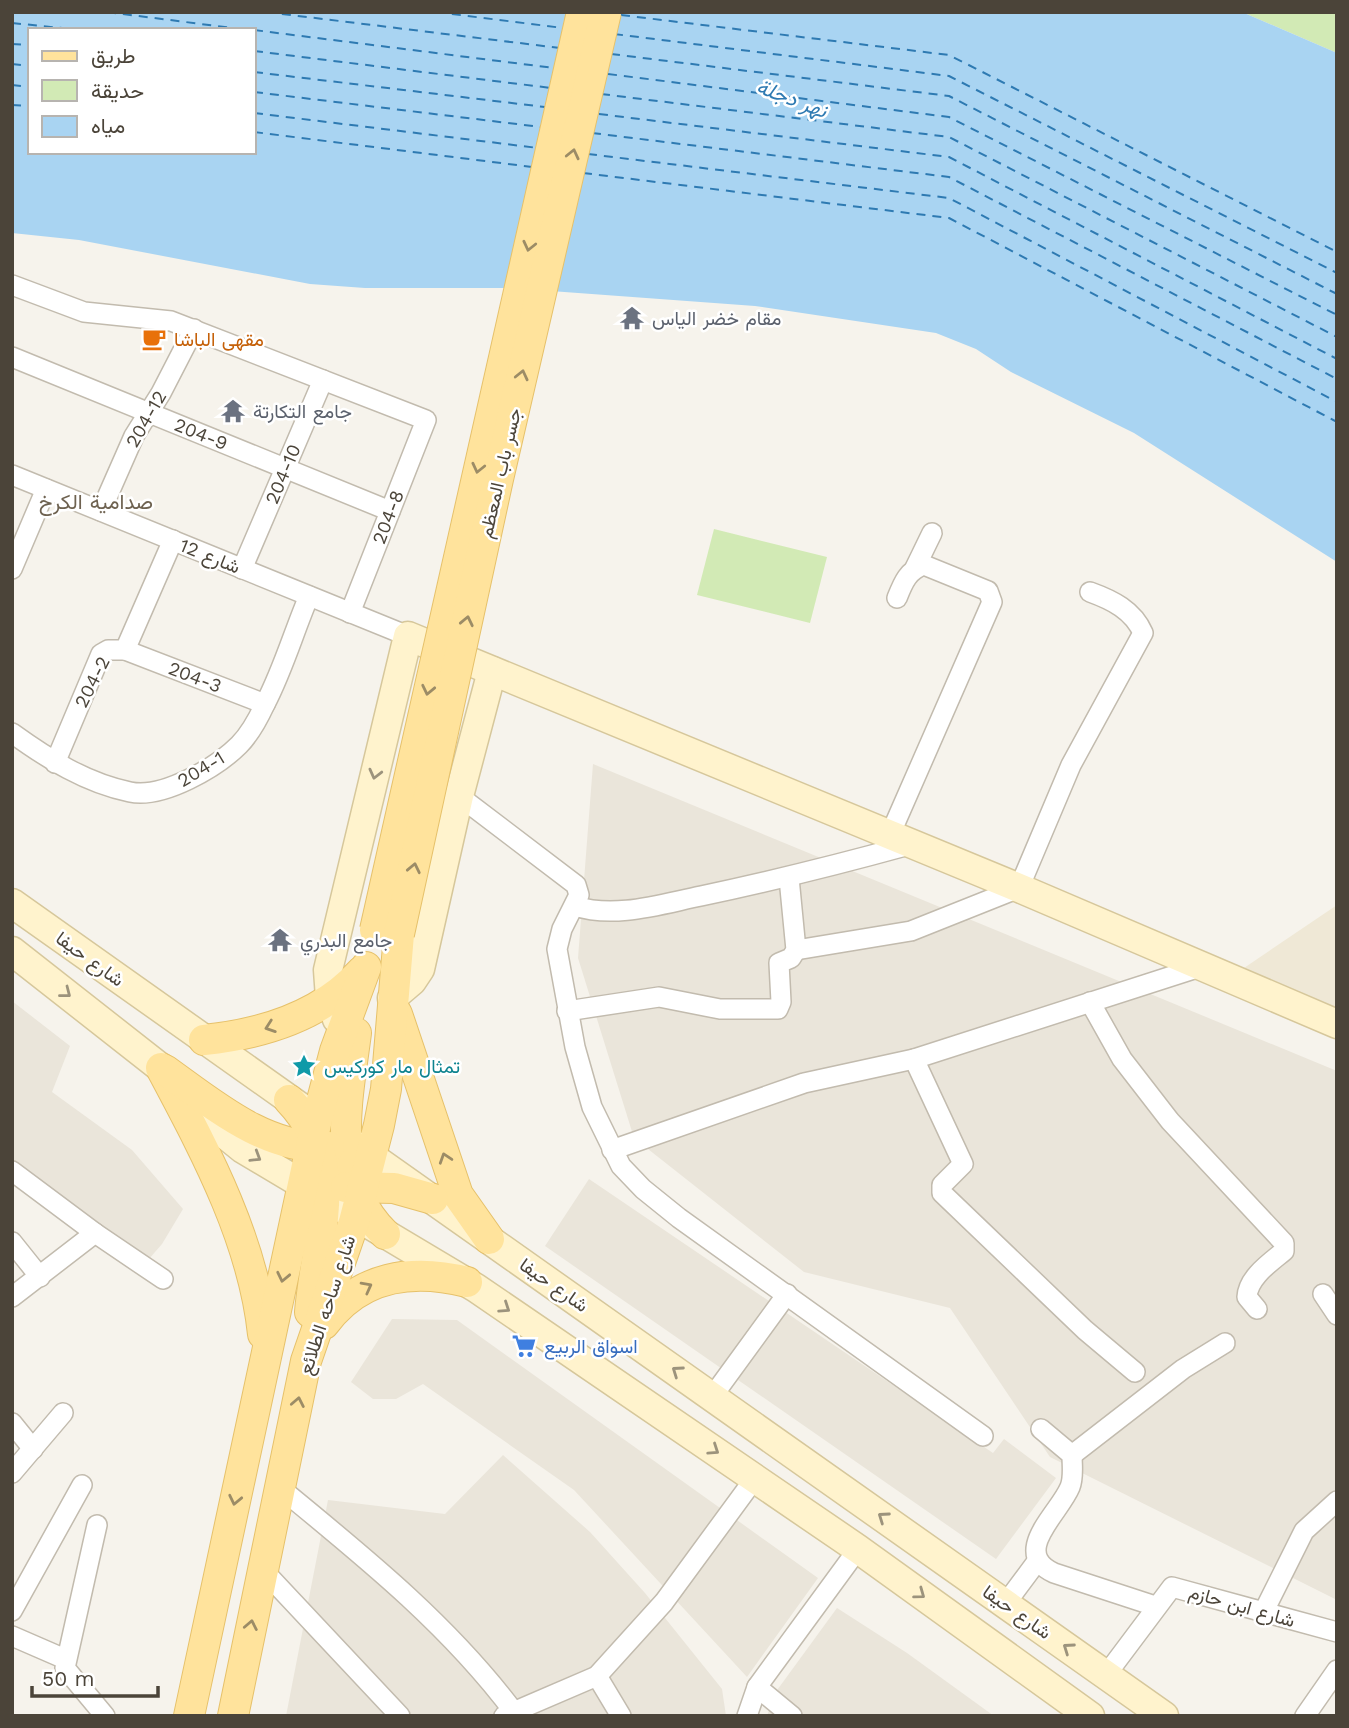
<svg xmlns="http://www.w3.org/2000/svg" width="1349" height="1728" font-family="'Work Sans',Vazirmatn,sans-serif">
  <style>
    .residential { fill: #eae5da }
    .education { fill: #efe8d6 }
    .green { fill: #d2eab5 }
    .water { fill: #a9d4f2; fill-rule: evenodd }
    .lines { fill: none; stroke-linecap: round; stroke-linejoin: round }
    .ferry { stroke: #2e7ab2; stroke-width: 2; stroke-dasharray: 9 7; stroke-linecap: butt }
    .street-casing { stroke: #c2bbae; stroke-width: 22 }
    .secondary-casing { stroke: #d6c79b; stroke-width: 31 }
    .primary-casing { stroke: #e6c16a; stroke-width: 32 }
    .street { stroke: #fff; stroke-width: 19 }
    .secondary { stroke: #fff3cd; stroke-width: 28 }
    .primary { stroke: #ffe39c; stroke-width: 30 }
    .primary-bridge-casing { stroke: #e6c16a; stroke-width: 32; stroke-linecap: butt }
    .primary-bridge { stroke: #ffe39c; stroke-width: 30 }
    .oneway { stroke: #9c8c66 }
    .oneway2 { stroke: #9c937c }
    .labels { text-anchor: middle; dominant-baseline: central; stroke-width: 5; stroke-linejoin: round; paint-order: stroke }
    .worship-label { font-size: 19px; fill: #5b616d; stroke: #fff; text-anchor: start }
    .food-label { font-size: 19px; fill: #c56008; stroke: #fff; text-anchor: start }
    .street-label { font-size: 19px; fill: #4b4439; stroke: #fff }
    .culture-label { font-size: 19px; fill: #0d838f; stroke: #fff; text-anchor: start }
    .shop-label { font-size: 19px; fill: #366cbe; stroke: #fff; text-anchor: start }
    .water-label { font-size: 21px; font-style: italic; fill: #2e7ab2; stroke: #fff }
    .neighbourhood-label { font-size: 21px; fill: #6e6250; stroke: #fff }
  </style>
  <rect width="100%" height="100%" fill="#f6f3ec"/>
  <g class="residential">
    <polygon points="593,764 1337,1071 1337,1600 1050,1457 950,1308 804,1272 634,1138 578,958"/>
    <polygon points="12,1001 70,1046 52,1092 132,1150 183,1209 162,1244 148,1260 12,1160"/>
    <polygon points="589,1179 993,1453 1004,1439 1056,1478 996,1559 545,1246"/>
    <polygon points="392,1319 457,1320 818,1578 747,1677 574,1490 423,1384 396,1399 373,1399 351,1382"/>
    <polygon points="503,1455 590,1532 645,1593 722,1689 726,1716 286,1716 328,1500 445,1514"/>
    <polygon points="837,1608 907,1653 994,1716 767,1716 775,1693"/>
  </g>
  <polygon class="education" points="1337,905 1337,1016 1241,970"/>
  <g class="green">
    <polygon points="1242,12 1337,12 1337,53"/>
    <polygon points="714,529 827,557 810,623 697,595"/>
  </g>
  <path class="water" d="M12,12H1242L1337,53V562L1134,433L1011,372L976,349L936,333L755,306L510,288H365L310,284L79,240L12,233ZM30,30H254V152H30Z"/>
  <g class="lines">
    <g class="ferry">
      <polyline points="107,12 248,30"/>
      <polyline points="266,12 560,48"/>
      <polyline points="436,12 563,28"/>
      <polyline points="621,15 949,55 1337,252"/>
      <polyline points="12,23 81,30"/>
      <polyline points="254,30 554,68"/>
      <polyline points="614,34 949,76 1337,273"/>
      <polyline points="12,44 30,45"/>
      <polyline points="254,51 551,88"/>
      <polyline points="611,54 949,96 1337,294"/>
      <polyline points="12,64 30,66"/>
      <polyline points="254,72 545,107"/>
      <polyline points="608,74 949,117 1337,315"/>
      <polyline points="12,85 30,87"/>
      <polyline points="254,92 541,127"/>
      <polyline points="601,94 949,137 1337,337"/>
      <polyline points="12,105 30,106"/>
      <polyline points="254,113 538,148"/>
      <polyline points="599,114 949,157 1337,359"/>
      <polyline points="254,132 532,167"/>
      <polyline points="592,133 949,177 1337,379"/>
      <polyline points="588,154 949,198 1337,402"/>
      <polyline points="583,173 949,218 1337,422"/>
    </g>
    <g class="street-casing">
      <g id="street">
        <polyline points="12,285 84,312 171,321 426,420 350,613"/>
        <polyline points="12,357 390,511"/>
        <polyline points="12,475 408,636"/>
        <polyline points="101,511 134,436 161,393 194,329"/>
        <polyline points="915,568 932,533"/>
        <polyline points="12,569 46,489"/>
        <polyline points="242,569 323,380"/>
        <polyline points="125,650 265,704"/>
        <path d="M12,733C48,759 86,783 130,792C163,799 217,767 239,745C249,735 259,717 265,704C283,670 294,631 309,596"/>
        <polyline points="55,763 101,654 108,650 125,650 173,540"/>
        <polyline points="459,796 576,885 579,895 562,929 557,949 575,1047 592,1107 621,1166 643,1189 679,1218 983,1436"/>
        <path d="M889,837L992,602L988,591L924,565C908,570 903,583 897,598"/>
        <path d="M575,906C615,919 661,904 701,896C772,881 840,864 909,845"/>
        <path d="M796,950L911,931L1019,888L1071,765L1143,633C1133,610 1112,600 1090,592"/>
        <path d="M1090,1002L1122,1059L1170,1121L1284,1243V1251C1271,1262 1248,1277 1247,1297L1257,1309"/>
        <polyline points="567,1011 659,997 720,1009 778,1009 781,1002 779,963 791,958 796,950 789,878"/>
        <polyline points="914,1059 963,1164 942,1185 942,1193 1085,1330 1135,1372"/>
        <polyline points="612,1150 804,1083 914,1059 1200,967"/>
        <polyline points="12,1171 95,1233"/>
        <polyline points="12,1242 40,1277"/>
        <polyline points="1323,1294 1337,1315"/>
        <polyline points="12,1297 95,1233 163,1279"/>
        <polyline points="712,1397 787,1294"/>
        <polyline points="12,1423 33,1449"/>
        <path d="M1041,1429L1072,1455C1072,1466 1074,1477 1070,1487C1059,1514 1010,1552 1054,1573L1155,1606"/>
        <polyline points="1072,1455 1183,1369 1225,1343"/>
        <polyline points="12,1473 63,1413"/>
        <path d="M279,1487C363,1556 448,1624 514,1712"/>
        <polyline points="97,1525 65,1668 105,1716"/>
        <polyline points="262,1569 400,1716"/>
        <polyline points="1006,1603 1038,1560"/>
        <polyline points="12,1611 82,1485"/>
        <polyline points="1263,1613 1304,1531 1337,1501"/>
        <polyline points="12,1636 65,1659"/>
        <polyline points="1106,1675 1172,1587 1337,1632"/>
        <polyline points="597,1676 621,1716"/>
        <polyline points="757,1687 792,1716"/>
        <polyline points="504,1716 597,1676 664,1602 755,1478"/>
        <polyline points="747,1716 757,1687 858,1549"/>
        <polyline points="1305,1716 1337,1670"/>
      </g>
    </g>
    <g class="secondary-casing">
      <g id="secondary">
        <polyline points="12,903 310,1114"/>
        <polyline points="12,951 161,1068 217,1128 243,1149 476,1288 858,1549 1090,1716"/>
        <polyline points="392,998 412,981 420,969 459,796 492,671"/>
        <polyline points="337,1019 330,998 328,970 408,636 1019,888 1337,1024"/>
        <polyline points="355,1145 1164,1716"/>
      </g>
    </g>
    <g class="primary-casing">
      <g id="primary">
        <polyline points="397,1014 458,1195 489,1239"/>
        <path d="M356,1033C347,1103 329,1179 385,1234"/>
        <path d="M204,1040C262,1034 321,1016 361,972"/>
        <path d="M161,1068C205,1151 253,1239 263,1334"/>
        <path d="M165,1070C214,1105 266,1150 329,1147"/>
        <path d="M289,1100C349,1162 316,1237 310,1312"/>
        <polyline points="346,1187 394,1188 433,1199"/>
        <path d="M324,1324C359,1276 412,1268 467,1282"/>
        <polyline points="189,1716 317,1119 335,1051 366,967"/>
        <polyline points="233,1716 306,1361 354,1222 379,1125 386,1089 399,934"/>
      </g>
    </g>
    <use href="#street" class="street"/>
    <use href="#secondary" class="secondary"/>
    <use href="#primary" class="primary"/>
    <g class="primary-bridge-casing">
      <g id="primary-bridge">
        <polyline points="375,930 582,12"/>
        <polyline points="399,934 498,479 606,12"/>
      </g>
    </g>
    <use href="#primary-bridge" class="primary-bridge"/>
  </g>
  <defs><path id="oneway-chevron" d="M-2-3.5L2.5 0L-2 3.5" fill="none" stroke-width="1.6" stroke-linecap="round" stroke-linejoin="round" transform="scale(1.75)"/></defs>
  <g class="oneway">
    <use href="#oneway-chevron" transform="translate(573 154) rotate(-77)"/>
    <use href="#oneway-chevron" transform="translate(529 246) rotate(103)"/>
    <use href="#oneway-chevron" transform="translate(522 375) rotate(-77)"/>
    <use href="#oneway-chevron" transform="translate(478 468) rotate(103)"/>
    <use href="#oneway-chevron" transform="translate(467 621) rotate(-78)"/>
    <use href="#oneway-chevron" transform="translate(428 690) rotate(102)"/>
    <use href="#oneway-chevron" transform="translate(414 868) rotate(-78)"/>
    <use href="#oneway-chevron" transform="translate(270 1027) rotate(161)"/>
    <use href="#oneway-chevron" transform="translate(445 1158) rotate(-108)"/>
    <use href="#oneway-chevron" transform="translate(283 1277) rotate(102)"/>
    <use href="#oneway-chevron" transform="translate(367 1287) rotate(-28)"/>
    <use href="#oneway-chevron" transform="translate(298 1402) rotate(-79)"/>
    <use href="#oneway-chevron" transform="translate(235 1500) rotate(102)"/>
    <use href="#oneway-chevron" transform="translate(251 1625) rotate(-79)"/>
  </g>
  <g class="oneway2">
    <use href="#oneway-chevron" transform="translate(375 774) rotate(104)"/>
    <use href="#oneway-chevron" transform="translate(66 993) rotate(38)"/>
    <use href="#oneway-chevron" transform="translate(256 1157) rotate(32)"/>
    <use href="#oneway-chevron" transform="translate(505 1308) rotate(34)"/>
    <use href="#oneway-chevron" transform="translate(677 1371) rotate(-145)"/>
    <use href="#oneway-chevron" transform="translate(714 1450) rotate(34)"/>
    <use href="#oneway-chevron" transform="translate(883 1517) rotate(-145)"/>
    <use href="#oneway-chevron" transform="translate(920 1594) rotate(36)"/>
    <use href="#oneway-chevron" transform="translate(1068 1648) rotate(-145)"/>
  </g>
  <defs>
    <g id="temple-bare" transform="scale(1.89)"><path d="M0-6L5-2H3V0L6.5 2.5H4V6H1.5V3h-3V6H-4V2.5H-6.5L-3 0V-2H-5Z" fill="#6b7280" stroke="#fff" stroke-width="2.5" paint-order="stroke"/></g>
    <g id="cafe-bare" transform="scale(1.89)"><path d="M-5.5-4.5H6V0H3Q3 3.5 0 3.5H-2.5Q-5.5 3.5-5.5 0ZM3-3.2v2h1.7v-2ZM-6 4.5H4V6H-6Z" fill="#e8710a" stroke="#fff" stroke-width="2.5" paint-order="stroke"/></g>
    <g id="sight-bare" transform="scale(1.89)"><path d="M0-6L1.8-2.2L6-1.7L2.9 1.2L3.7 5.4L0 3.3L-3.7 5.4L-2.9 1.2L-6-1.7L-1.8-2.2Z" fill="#0f9aa8" stroke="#fff" stroke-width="2.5" paint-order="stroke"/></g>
    <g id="supermarket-bare" transform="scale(1.89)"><path d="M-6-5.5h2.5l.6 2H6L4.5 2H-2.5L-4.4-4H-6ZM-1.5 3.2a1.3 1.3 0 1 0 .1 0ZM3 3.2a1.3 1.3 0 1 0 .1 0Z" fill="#3f7fe0" stroke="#fff" stroke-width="2.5" paint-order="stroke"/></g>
  </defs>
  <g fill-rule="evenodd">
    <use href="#temple-bare" x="632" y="318"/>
    <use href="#cafe-bare" x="154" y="339"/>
    <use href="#temple-bare" x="233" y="411"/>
    <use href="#temple-bare" x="280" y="940"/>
    <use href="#sight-bare" x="304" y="1066"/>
    <use href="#supermarket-bare" x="524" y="1346"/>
  </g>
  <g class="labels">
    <g class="worship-label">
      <text x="652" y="318">مقام خضر الياس</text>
      <text x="253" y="411">جامع التكارتة</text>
      <text x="300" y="940">جامع البدري</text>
    </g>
    <g class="food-label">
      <text x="174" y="339">مقهى الباشا</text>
    </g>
    <g class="street-label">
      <text transform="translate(146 419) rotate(-60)">204-12</text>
      <text transform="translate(201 434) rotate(22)">204-9</text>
      <text transform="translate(500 473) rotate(-77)">جسر باب المعظم</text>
      <text transform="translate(283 474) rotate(-67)">204-10</text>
      <text transform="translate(388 517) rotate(-69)">204-8</text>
      <text transform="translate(210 556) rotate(22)">شارع 12</text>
      <text transform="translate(195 677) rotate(21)">204-3</text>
      <text transform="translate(92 682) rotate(-63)">204-2</text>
      <text transform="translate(201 769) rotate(-31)">204-1</text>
      <text transform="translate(90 959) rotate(36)">شارع حيفا</text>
      <text transform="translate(554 1285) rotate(35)">شارع حيفا</text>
      <text transform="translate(327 1305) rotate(-72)">شارع ساحه الطلائع</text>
      <text transform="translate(1242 1606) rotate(16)">شارع ابن حازم</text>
      <text transform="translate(1017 1612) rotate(35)">شارع حيفا</text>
    </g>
    <g class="culture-label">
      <text x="324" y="1066">تمثال مار كوركيس</text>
    </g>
    <g class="shop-label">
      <text x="544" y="1346">اسواق الربيع</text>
    </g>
    <g class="water-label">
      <text transform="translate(792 98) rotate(21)">نهر دجلة</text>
    </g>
    <g class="neighbourhood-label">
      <text x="96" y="501">صدامية الكرخ</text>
    </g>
  </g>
  <rect width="1349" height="1728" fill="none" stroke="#4b4439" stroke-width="28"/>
  <rect x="28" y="28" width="228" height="126" fill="#ffffff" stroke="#b7b4b0" stroke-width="2"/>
  <rect x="42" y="51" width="35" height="10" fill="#ffe39c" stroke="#b7b4b0" stroke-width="2"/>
  <text x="91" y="63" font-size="21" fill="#4b4439">طريق</text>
  <rect x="42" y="80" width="35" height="21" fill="#d2eab5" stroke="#b7b4b0" stroke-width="2"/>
  <text x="91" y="98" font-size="21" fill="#4b4439">حديقة</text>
  <rect x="42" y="116" width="35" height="21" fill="#a9d4f2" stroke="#b7b4b0" stroke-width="2"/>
  <text x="91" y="133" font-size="21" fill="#4b4439">مياه</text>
  <path d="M32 1686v10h126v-10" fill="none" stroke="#4b4439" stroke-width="3.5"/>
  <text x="42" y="1686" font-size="21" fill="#4b4439" stroke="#ffffff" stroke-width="5" paint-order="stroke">50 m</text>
</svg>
